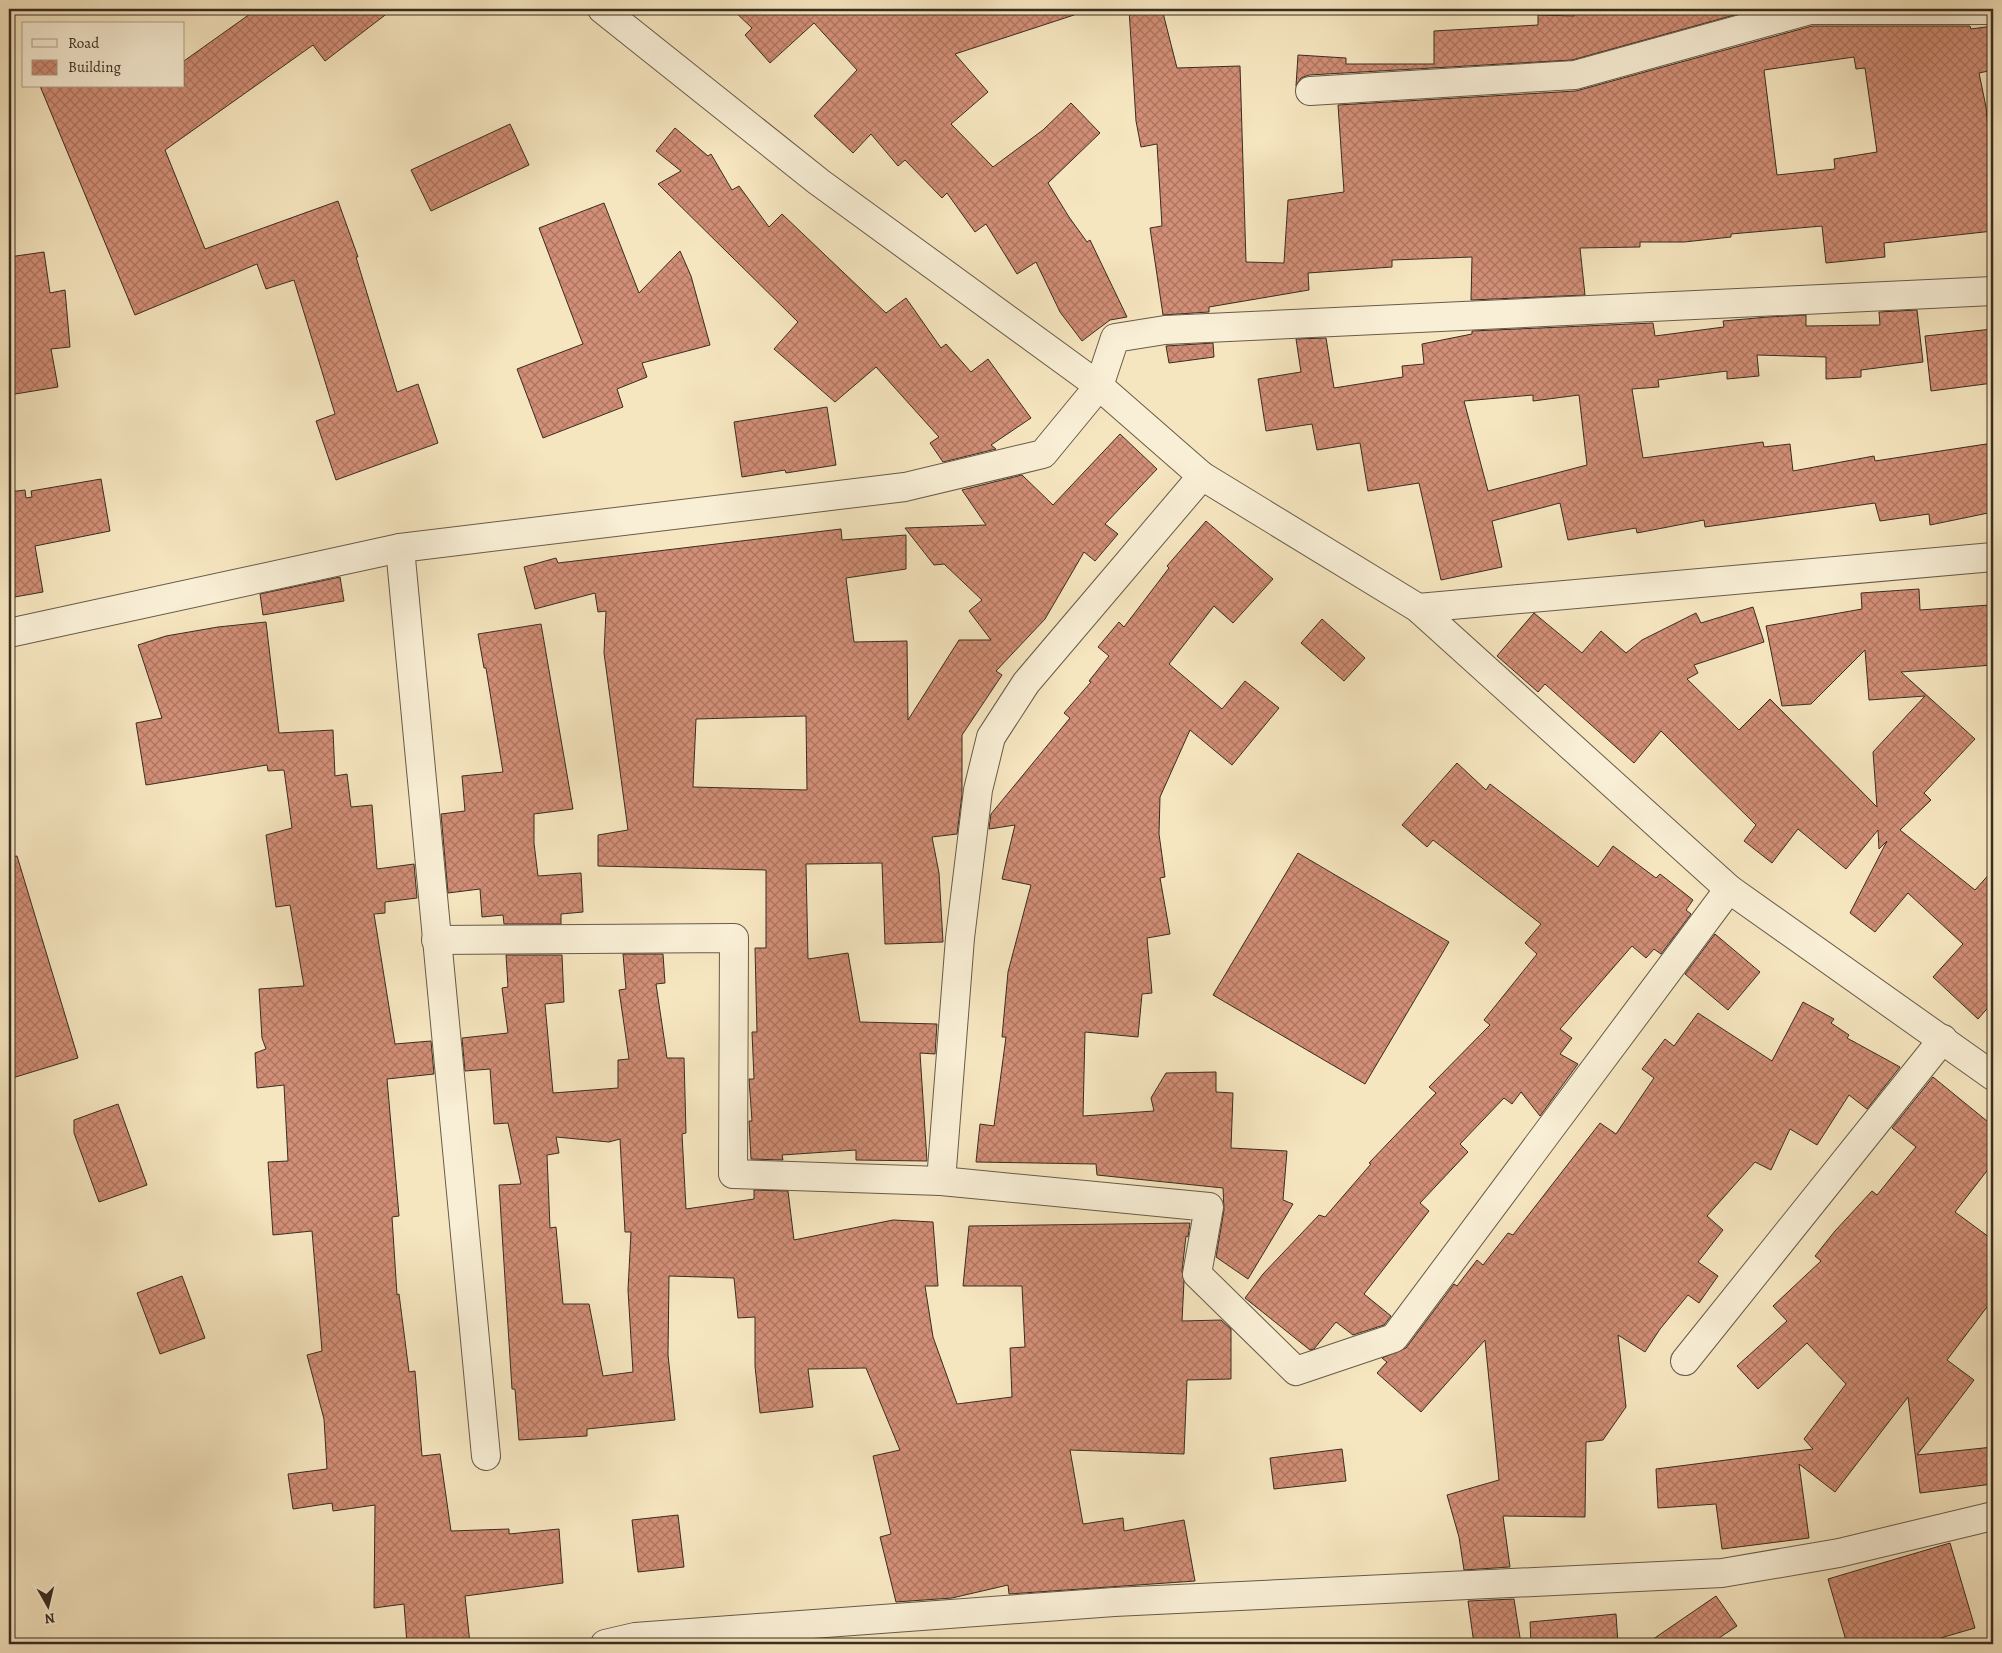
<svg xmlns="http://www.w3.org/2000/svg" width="2002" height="1653" font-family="Alegreya,serif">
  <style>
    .building { fill: url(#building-cross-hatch); stroke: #392d21; fill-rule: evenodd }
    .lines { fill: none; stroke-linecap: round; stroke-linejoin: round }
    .minor-casing { stroke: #685b49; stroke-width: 30 }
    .minor { stroke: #f9efd6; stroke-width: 28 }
  </style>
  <defs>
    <pattern id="building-cross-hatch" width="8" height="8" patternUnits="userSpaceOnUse" patternTransform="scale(1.25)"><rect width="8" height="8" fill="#d28e76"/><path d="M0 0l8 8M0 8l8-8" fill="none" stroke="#ab7460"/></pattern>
  </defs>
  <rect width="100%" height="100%" fill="#f6e6c0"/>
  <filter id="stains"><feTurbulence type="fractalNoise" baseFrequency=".004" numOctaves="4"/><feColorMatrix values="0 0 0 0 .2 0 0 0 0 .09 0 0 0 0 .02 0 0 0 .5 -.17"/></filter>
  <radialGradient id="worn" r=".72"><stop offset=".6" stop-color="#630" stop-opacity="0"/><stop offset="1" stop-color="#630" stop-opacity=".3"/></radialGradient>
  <g class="building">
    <polygon points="257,9 393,9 325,61 313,45 165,150 205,249 338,201 358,257 356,257 397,392 418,384 438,443 336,480 316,421 335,414 294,280 266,289 257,264 135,315 40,86 184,86 184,61"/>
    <polygon points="732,9 1073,9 1074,15 955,54 988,92 951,124 993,167 1043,130 1071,103 1100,133 1048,183 1069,217 1087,242 1090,240 1127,317 1110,320 1082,341 1060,312 1036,262 1017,274 986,224 975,232 947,193 942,198 905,160 898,166 871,134 853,153 814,116 857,70 814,23 770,63 745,35 752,28"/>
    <path d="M1129,9H1162L1177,68L1240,66L1246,262L1284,263L1288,200L1344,192L1338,105L1576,91L1812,26H1970L1971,29L1993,26V70L1979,73L1986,107L1993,188V231L1884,243L1885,257L1826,263L1822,226L1731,234V237L1684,242H1640V247L1580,248L1585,295L1471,300L1472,257L1392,260V267L1308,273L1309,290L1209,307V312L1163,315L1150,228L1162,226L1157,144L1141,147L1136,121ZM1854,57L1856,69L1865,68L1877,152L1834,159L1835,169L1777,175L1764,70Z"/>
    <polygon points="1573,9 1756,9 1572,60 1309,75 1301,78 1296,86 1298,55 1346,58 1346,64 1434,64 1434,31 1538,25 1538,15 1574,16"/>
    <polygon points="510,124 529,165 431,211 411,170"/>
    <polygon points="675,128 708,156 711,154 732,190 739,186 769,227 782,214 886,313 906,298 941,348 946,344 971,372 988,359 1031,418 991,445 996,449 943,462 930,443 939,437 876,367 835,402 774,349 798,322 658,184 681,171 656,151"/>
    <polygon points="604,203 639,293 680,251 691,276 710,345 642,363 647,377 617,389 623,407 543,438 517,369 583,344 539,228"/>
    <polygon points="44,252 50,293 65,290 70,347 51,349 58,387 9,395 9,257"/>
    <path d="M1917,310L1923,362L1861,370V377L1826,379V357L1757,355L1759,376L1727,379V371L1658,380L1659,387L1632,389L1643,458L1763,442L1764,447L1790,444L1793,471L1874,456L1875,461L1993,443V512L1930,525L1929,514L1880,521L1875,503L1705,527L1704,520L1637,533L1636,528L1568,540L1560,503L1492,521L1502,567L1441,580L1419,483L1368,491L1360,443L1317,450L1312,424L1266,431L1258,379L1301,372L1296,339L1326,338L1334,388L1403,377L1402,366L1424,364L1422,344L1472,334V331L1653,323L1655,336L1724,327L1723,321L1768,317L1806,315V326L1880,325L1879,312ZM1533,395V401L1579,395L1587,465L1488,491L1464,401Z"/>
    <polygon points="1993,329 1993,383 1931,391 1925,336"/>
    <polygon points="1213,343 1214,357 1169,363 1166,346"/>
    <polygon points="827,407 836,465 786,473 785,470 742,477 734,422"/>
    <path d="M1120,434L1157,469L1105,524L1118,534L1095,561L1084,552L1045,619L996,671L1002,675L962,735V795L957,834L932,837L939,873L943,942L885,944L882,863L806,864L808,959L848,953L860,1022L937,1024L935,1054L920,1053L927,1161L856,1160V1150L782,1155L783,1160L751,1159L749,1121H752L749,1079H754L752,1032H757L755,948H766V870L598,866V835L628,830L604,653L606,611L598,612L595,593L535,609L524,567L556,558L558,563L841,529L842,540L906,535V569L846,578L854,642L907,641L908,720L959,640H991L969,611L982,600L944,564L934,565L905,528L986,525L962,490L1022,475L1053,505ZM806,716L807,790L693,787L696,719Z"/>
    <polygon points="101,479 110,531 35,546 43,592 9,598 9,492 25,490 26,498 32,497 31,491"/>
    <polygon points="1206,521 1273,579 1233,623 1214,606 1169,664 1222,709 1245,681 1279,708 1232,765 1190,730 1160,797 1159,834 1165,877 1160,878 1170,934 1147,938 1152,993 1142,994 1138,1037 1085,1032 1083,1116 1154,1111 1151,1098 1166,1073 1216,1072 1216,1092 1233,1093 1231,1148 1287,1151 1283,1200 1293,1204 1248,1279 1216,1257 1224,1210 1223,1188 1097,1175 1096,1164 976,1162 980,1124 994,1126 1006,1037 1002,1037 1008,972 1031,885 1002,879 1015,825 989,829 991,814 1070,718 1064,713 1091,682 1089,681 1109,656 1098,647 1119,622 1124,627 1169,568 1167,566"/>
    <polygon points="340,577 344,601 263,615 260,594"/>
    <polygon points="1919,589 1920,610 1989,605 1993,665 1901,672 1975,739 1924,793 1931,800 1900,830 1975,890 1993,870 1993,1002 1978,1019 1933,977 1963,944 1908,893 1875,932 1850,913 1887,841 1879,849 1878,830 1846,869 1798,829 1772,863 1744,841 1756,825 1661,731 1634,763 1545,684 1538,692 1497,656 1534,613 1582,653 1601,631 1626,653 1642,640 1696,613 1701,623 1753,607 1764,642 1694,665 1698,673 1687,679 1739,730 1770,699 1877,807 1873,752 1925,696 1869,700 1865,650 1811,704 1782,706 1766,626 1862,609 1861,593"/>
    <polygon points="1322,619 1365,658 1344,681 1301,643"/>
    <polygon points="266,622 279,733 333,730 335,776 347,774 351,807 372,805 377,869 414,864 417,898 385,902 385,913 374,914 395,1044 431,1041 434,1074 387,1079 399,1216 392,1217 397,1295 399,1294 409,1372 415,1371 422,1456 440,1454 451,1531 509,1529 509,1534 559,1529 563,1583 465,1596 470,1644 407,1644 404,1604 374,1608 375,1505 333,1511 332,1503 293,1509 288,1474 327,1469 324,1419 307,1355 322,1351 312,1231 273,1235 268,1162 288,1161 284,1085 257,1088 255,1053 266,1049 262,1038 259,989 304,986 290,905 276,907 266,835 292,828 284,770 268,771 267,765 146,785 136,723 162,718 138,645 166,636 218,627"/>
    <polygon points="541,624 573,809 534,814 534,843 538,876 581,873 583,912 561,914 561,924 504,924 503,915 482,917 480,889 448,893 441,814 465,811 462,776 503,772 486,668 484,668 478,634"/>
    <polygon points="1457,763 1486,790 1490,784 1598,867 1613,846 1656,878 1660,874 1693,900 1686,910 1691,914 1661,954 1654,949 1646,958 1632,946 1560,1029 1572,1038 1560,1054 1578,1064 1540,1116 1521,1092 1512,1104 1504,1098 1460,1144 1468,1152 1420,1203 1429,1211 1364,1294 1391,1316 1384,1325 1353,1335 1336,1322 1314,1349 1310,1350 1245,1298 1263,1274 1319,1215 1325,1217 1371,1164 1369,1163 1436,1093 1429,1087 1490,1025 1484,1020 1537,954 1525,943 1541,924 1433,840 1427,847 1402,825"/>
    <polygon points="1298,853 1449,942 1365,1084 1213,995"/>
    <polygon points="17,856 78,1058 9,1079 9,857"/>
    <polygon points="1715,934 1760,972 1728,1010 1685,974"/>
    <path d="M623,954H663L665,983L656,984L667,1058H684L686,1133L682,1134L686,1209L754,1199V1190L788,1191L794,1240L893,1220L933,1222L938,1286H925L933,1337L957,1404L1012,1397L1010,1348L1025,1347L1022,1286H963L969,1226L1190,1223L1188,1237L1186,1236L1182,1271L1184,1281L1182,1321L1221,1320L1231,1329V1379L1187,1380L1184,1454L1070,1450L1083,1524L1123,1518L1124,1531L1184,1520L1195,1581L1009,1594L1008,1585L952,1598L896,1602L880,1537L891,1534L873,1456L900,1450L866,1368L808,1369L813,1407L760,1413L755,1366V1317L738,1318L734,1278L669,1276L668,1355L675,1420L587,1429V1436L519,1440L515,1389H512L499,1185L521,1184L508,1123L494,1124L490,1069L465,1071L462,1038L508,1033L502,988L508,987L506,955H562L564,1002L545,1004L553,1093L618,1088V1060L629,1059L619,990L626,989ZM556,1137L609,1142L620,1139L625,1232H631L628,1290L633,1372L603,1376L589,1304H563L556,1227L550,1228L547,1155L559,1153Z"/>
    <polygon points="1803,1002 1834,1019 1831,1023 1849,1035 1847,1038 1900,1067 1867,1109 1849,1095 1817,1145 1790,1129 1771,1170 1755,1162 1707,1216 1723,1230 1698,1262 1718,1276 1699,1303 1688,1295 1660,1329 1645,1352 1618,1335 1626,1407 1603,1440 1586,1442 1585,1517 1503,1516 1510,1567 1464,1570 1459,1537 1447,1495 1499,1480 1485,1340 1421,1412 1377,1373 1387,1362 1382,1358 1406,1348 1454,1284 1457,1286 1477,1260 1483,1265 1508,1233 1513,1235 1600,1123 1616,1134 1654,1078 1642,1069 1665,1039 1674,1046 1698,1013 1772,1061"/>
    <polygon points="1933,1077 1993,1126 1993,1163 1955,1212 1993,1240 1993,1299 1947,1360 1974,1380 1917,1455 1993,1447 1993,1484 1920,1493 1908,1397 1835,1492 1799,1464 1809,1538 1722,1549 1716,1504 1658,1508 1656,1469 1813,1449 1804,1439 1846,1384 1807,1343 1758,1389 1737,1366 1787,1321 1773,1306 1821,1261 1815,1256 1835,1231 1872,1191 1877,1195 1916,1147 1892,1128"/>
    <polygon points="118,1104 147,1185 99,1202 74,1133 74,1120"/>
    <polygon points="182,1276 205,1338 160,1354 137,1293"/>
    <polygon points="1342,1449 1346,1481 1274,1489 1270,1458"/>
    <polygon points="678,1515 684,1567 638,1572 632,1520"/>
    <polygon points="1950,1543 1975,1628 1920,1644 1847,1644 1828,1579"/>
    <polygon points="1716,1596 1737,1626 1710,1644 1646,1644"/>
    <polygon points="1514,1599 1521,1644 1474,1644 1468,1601"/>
    <polygon points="1616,1614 1618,1644 1531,1644 1530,1622"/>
  </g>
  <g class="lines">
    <g class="minor-casing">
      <g id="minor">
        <polyline points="602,9 819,182 1099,386 1202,476 1418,608 1729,889 1993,1076"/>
        <polyline points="1310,91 1575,75 1810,10 1993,10"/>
        <polyline points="400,548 486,1456"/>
        <polyline points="1418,608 1993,557"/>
        <polyline points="9,633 400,548 905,487 1043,454 1099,386 1115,338 1165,330 1993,291"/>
        <polyline points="436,940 734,938 733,1174 941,1181 1209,1207 1197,1274 1296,1371 1394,1338 1729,889"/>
        <polyline points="941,1181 960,938 978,790 991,737 1026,683 1202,476"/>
        <polyline points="1685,1361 1943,1039"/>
        <polyline points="605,1644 635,1637 1114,1602 1722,1573 1839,1553 1993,1516"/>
      </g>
    </g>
    <use href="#minor" class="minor"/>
  </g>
  <rect width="2002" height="1653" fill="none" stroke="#f6e6c0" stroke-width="30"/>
  <rect x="10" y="10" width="1982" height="1633" fill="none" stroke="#392d21" stroke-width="2.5"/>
  <rect x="15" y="15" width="1972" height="1623" fill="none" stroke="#392d21"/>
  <rect x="22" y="22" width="162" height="65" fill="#f9efd6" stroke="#aca18e"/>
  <rect x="32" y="39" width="25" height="8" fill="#f9efd6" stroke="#aca18e"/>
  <text x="68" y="48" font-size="15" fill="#392d21">Road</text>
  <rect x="32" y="60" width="25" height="15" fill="url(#building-cross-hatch)" stroke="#aca18e"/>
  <text x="68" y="72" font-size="15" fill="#392d21">Building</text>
  <g transform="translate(48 1606) rotate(172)" stroke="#f9efd6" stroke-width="4" paint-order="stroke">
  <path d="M0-4L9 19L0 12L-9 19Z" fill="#392d21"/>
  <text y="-8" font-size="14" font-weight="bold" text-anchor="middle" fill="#392d21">N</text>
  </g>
  <rect width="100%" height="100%" filter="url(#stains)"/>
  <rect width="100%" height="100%" fill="url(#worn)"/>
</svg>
